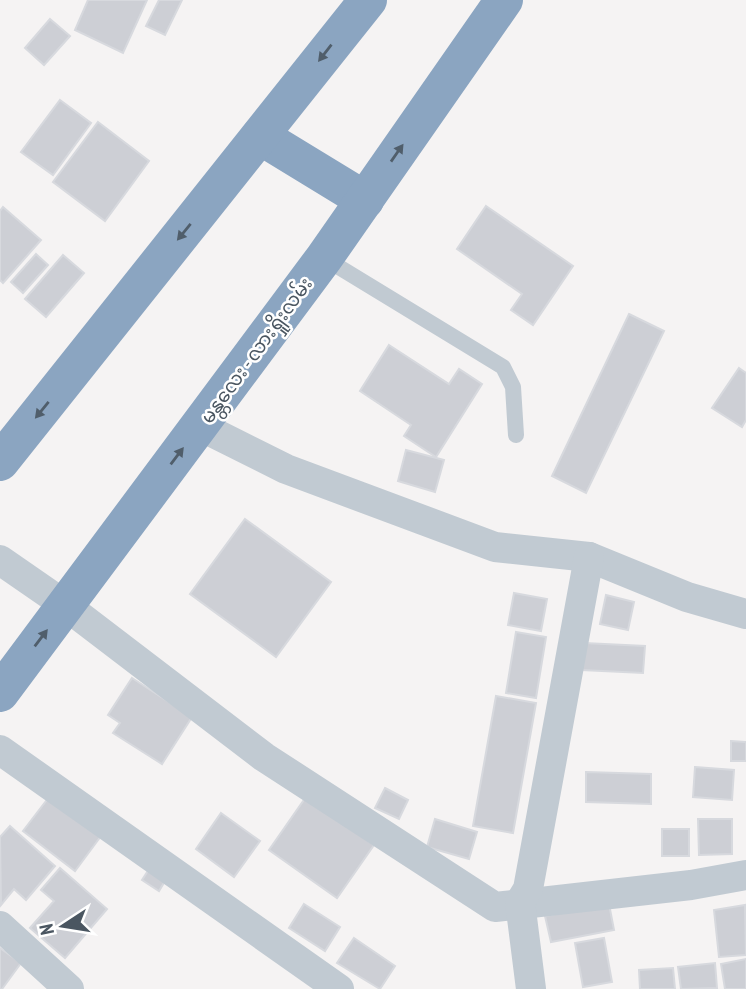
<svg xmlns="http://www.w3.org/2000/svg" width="746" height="989" font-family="'PT Sans Narrow','Noto Sans Myanmar',sans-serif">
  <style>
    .building { fill: #cdcfd5; stroke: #d7d9de; stroke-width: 2 }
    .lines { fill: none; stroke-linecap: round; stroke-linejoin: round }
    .lane { stroke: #c1cad2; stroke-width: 16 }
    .street { stroke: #c1cad2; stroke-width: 30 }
    .highway { stroke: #8ba5c1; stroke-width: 38 }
    .oneway { fill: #505e6b }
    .labels { text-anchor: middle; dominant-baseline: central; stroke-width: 5; stroke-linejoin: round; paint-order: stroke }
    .street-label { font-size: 19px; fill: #4a5661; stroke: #fff }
  </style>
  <rect width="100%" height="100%" fill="#f5f3f3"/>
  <g class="building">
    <polygon points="88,0 147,0 123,53 75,30"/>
    <polygon points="159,0 182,0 165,35 146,26"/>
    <polygon points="50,19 70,36 44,65 25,48"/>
    <polygon points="60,100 91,123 53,175 21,152"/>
    <polygon points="98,122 149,161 105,221 53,182"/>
    <polygon points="486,206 573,266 533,325 511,310 522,294 457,249"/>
    <polygon points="3,207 41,240 3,283 0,280 0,211"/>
    <polygon points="36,254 48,265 23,293 11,282"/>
    <polygon points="63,255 84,273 46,317 25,299"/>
    <polygon points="629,314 664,331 586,493 552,476"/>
    <polygon points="389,345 449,384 459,369 482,384 436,457 404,436 411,425 360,391"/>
    <polygon points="739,368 746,373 746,420 742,427 712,408"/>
    <polygon points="406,450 444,460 435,492 398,481"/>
    <polygon points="245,519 331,582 276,657 190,594"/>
    <polygon points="514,593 547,599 541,631 508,625"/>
    <polygon points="606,595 634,602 628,630 600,624"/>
    <polygon points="516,632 546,637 536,698 506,693"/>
    <polygon points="584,643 645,646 643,673 582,670"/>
    <polygon points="132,678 192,717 162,764 113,733 120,723 108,715"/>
    <polygon points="496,696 536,703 513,833 473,826"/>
    <polygon points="731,741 746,742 746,761 731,761"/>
    <polygon points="695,767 734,770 732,800 693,797"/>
    <polygon points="586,772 651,774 651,804 586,802"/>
    <polygon points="385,788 408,800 399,819 375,808"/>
    <polygon points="53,792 104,832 75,871 23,831"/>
    <polygon points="306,797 374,845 337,898 269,850"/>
    <polygon points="221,813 260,841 234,877 196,849"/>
    <polygon points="435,819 477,832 469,859 427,847"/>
    <polygon points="698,819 732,819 732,854 699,855"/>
    <polygon points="10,826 55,866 26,900 14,889 1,905 0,837"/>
    <rect x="662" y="829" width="27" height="27"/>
    <polygon points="151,866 168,876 159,891 142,880"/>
    <polygon points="60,868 107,909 65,958 30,928 54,901 41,890"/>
    <polygon points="304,904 340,927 325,951 289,928"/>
    <polygon points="609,904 614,930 551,942 545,916"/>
    <polygon points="745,905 746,955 719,957 714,910"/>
    <polygon points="354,938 395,966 380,989 337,963"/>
    <polygon points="604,938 612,982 583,987 575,943"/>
    <polygon points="0,948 21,963 2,989 0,989"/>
    <polygon points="746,959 746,989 725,989 721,964"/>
    <polygon points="715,963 717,988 681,989 678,967"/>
    <polygon points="673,968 675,989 640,989 639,970"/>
  </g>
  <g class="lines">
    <polyline class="lane" points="324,258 503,367 513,387 516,435"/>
    <g class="street">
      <polyline points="200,426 286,469 495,547 589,557 687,597 746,614"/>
      <polyline points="0,560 65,605 264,757 495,907 691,885 746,875"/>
      <polyline points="0,750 339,989"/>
      <polyline points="0,926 69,989"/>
      <polyline points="531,989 520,902 528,889 589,557"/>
    </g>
    <g class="highway">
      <polyline points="260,136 365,200"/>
      <polyline points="0,462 368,0"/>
      <polyline points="0,693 324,258 504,0"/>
    </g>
  </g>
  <defs><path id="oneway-solid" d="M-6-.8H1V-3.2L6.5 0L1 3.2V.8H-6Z" transform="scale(1.75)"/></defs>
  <g class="oneway">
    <use href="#oneway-solid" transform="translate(325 53) rotate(128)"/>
    <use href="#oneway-solid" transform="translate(397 153) rotate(-55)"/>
    <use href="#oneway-solid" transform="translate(184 232) rotate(129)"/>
    <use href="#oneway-solid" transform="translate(42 410) rotate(129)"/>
    <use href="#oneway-solid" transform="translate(177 456) rotate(-53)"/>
    <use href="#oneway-solid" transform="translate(41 638) rotate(-53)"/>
  </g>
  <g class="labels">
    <g class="street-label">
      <text transform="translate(256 350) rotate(-54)">မန္တလေး - လားရှိုးလမ်း</text>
    </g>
  </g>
  <g transform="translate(63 926) rotate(258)" stroke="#ffffff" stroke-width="5" paint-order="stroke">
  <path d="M0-5L12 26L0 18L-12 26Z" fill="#4a5661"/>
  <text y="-10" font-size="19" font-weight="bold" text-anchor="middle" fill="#4a5661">N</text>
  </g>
</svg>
